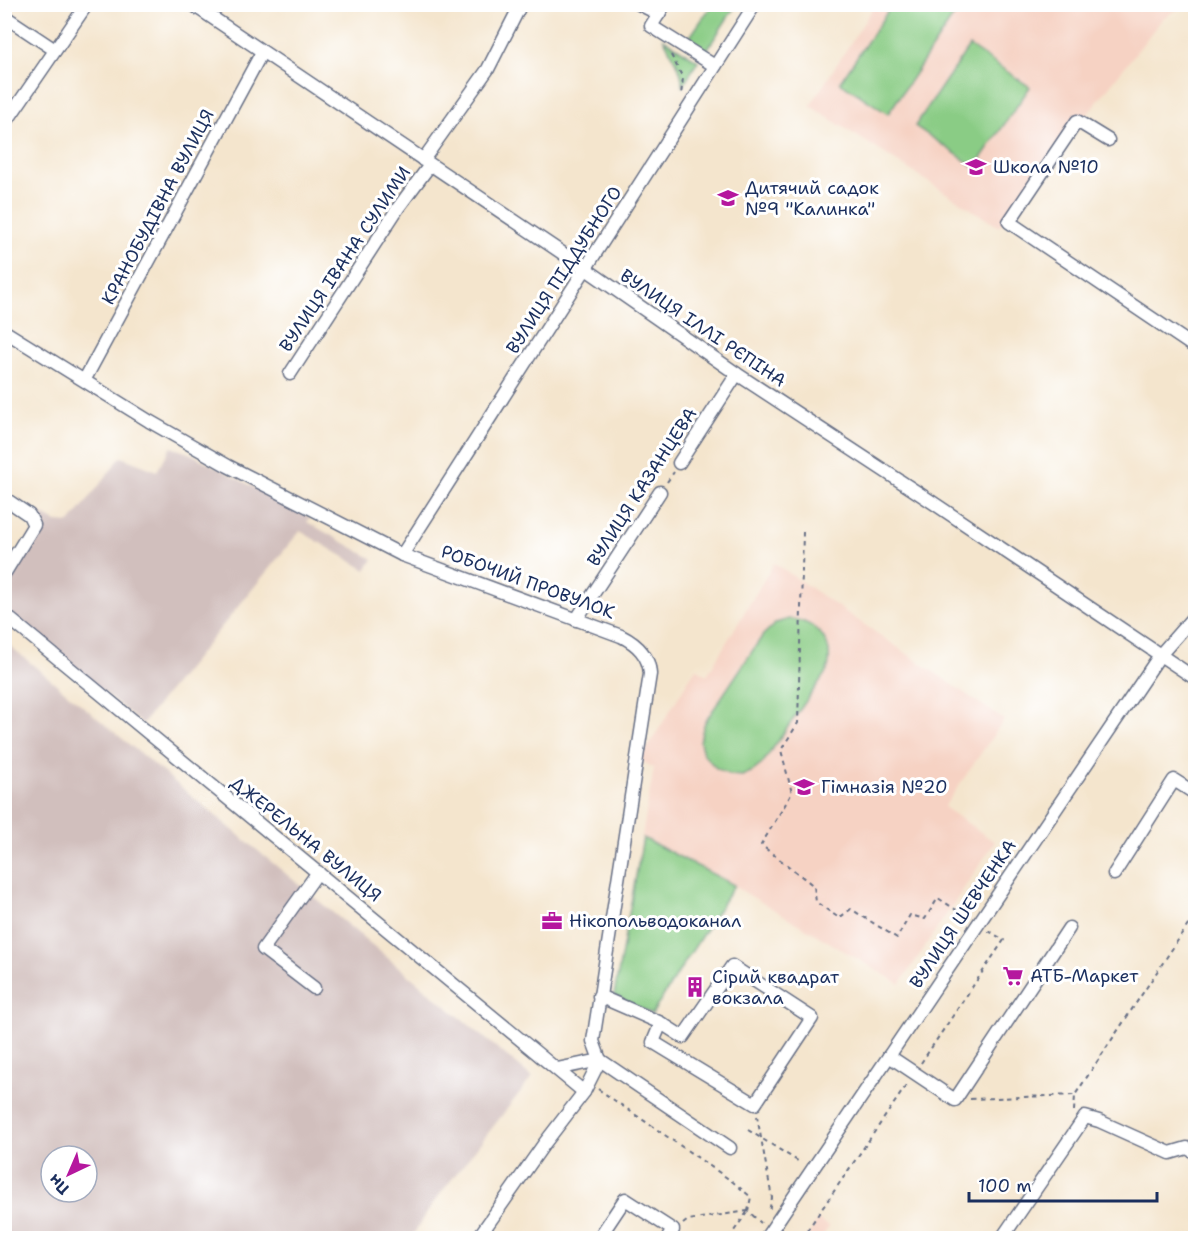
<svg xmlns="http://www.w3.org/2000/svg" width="1200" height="1243" font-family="'Shantell Sans',sans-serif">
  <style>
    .built { fill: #f6d2c3 }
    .industrial { fill: #d1bfbd; fill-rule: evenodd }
    .green { fill: #8acc85; stroke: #527e72; stroke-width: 1.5 }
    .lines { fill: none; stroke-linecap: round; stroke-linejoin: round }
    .minor-casing { stroke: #676f85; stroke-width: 15 }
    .path { stroke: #676f85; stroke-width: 2; stroke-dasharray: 4.5 4.5; stroke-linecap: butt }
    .minor { stroke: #fff; stroke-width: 12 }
    .labels { text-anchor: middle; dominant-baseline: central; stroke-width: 6; stroke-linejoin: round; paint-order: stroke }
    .poi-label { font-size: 18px; fill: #1b2f5e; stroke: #fff; text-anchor: start }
    .street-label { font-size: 18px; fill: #1b2f5e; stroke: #fff }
  </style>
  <rect width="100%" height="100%" fill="#fff"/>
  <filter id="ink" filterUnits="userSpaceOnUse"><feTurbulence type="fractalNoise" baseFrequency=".0167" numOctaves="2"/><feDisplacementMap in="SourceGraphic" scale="12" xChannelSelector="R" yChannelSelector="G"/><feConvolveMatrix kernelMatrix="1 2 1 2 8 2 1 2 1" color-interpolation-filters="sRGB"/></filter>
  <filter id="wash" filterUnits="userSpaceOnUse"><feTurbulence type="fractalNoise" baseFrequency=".008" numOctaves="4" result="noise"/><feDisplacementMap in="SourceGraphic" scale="24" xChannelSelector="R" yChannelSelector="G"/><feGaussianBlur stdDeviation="1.35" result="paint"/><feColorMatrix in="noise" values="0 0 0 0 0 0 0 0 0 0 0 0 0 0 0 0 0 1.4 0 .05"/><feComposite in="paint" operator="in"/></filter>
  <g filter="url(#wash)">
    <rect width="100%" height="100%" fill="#f4e5cd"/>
    <g class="built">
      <polygon points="875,5 1185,5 1163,18 999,227 810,106"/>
      <polygon points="774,563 1004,720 944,807 995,842 900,984 734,886 652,1014 614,995 654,768 640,760 696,668 707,675"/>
      <polygon points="818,1220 829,1227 821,1238 806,1238"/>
    </g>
    <g class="industrial">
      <polygon points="171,447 191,454 310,517 307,522 373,559 366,570 300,531 142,724 5,609 4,578 43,515 56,522 70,523 121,457 157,471"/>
      <path d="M4,641L532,1077L434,1202L411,1238H5ZM51,1156H87V1192H51Z"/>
    </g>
    <g class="green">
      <polygon points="712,5 736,5 705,53 687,41"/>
      <polygon points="892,5 961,5 888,114 840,82"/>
      <path d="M664,39L698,61L682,87C684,70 671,55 664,39Z"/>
      <polygon points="969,46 1030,87 975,167 915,126"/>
      <path d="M789,619C817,621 836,643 827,671L762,764L753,771L742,776L730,775L716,768L703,754L700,742L702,732L705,722L763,635L776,623Z"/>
      <polygon points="643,838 734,885 652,1014 614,995"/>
    </g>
  </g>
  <g filter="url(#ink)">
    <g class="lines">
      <g class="minor-casing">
        <g id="minor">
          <polyline points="192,4 586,269 737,374 932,502 1196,679"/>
          <polyline points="639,4 659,14"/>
          <polyline points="665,4 651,26 715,66"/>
          <polyline points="4,16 55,50"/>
          <polyline points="4,125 87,4"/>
          <polyline points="1108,140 1077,121 1009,222 1196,348"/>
          <polyline points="423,160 488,69 521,4"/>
          <path d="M4,331L149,421L228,466L402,555L621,636C637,644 649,655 650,674L593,1041L600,1060L584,1092L544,1144L478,1238"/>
          <polyline points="290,374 398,208 430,165"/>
          <polyline points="85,379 262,52"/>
          <polyline points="679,463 737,374"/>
          <polyline points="4,498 29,515 34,525 4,574"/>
          <polyline points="402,555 755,4"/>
          <polyline points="4,614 584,1092"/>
          <polyline points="576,620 660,492"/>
          <polyline points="1114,874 1174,780 1196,794"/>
          <polyline points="314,988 263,949 318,872"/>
          <polyline points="599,996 661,1023 653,1042 755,1104 812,1018 732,966 683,1037 661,1023"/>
          <polyline points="889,1056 955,1100 1069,928"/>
          <polyline points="557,1069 600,1060 730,1148"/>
          <polyline points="599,1238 625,1199 673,1230 668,1238"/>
          <polyline points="766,1238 1160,655 1196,614"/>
          <polyline points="1002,1238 1085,1117 1099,1121 1170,1153 1187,1148 1196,1153"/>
        </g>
      </g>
      <g class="path">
        <polyline points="671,55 683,78 681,95"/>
        <polyline points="667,482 674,472"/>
        <polyline points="803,532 798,723 781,750 792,793 761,845 814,886 816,902 839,918 851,909 897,938 910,915 925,919 938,898 967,917"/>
        <polyline points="921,1063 1004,940 987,930"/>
        <polyline points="598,1089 733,1182 751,1197 748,1211 761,1223"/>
        <polyline points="970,1099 1075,1095"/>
        <polyline points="1074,1111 1075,1095 1196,913"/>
        <polyline points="757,1116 772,1198 769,1211"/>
        <polyline points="748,1130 801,1163"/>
        <polyline points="683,1224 688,1220 748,1211"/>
        <polyline points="729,1238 748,1211"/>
        <polyline points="802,1238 908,1083"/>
      </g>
      <use href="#minor" class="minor"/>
    </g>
  </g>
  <defs>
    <g id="school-bare" transform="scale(1.62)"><path d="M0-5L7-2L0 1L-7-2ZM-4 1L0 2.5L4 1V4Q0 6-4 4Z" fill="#b5179e" stroke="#fff" stroke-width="2.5" paint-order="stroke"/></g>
    <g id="office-bare" transform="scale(1.62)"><path d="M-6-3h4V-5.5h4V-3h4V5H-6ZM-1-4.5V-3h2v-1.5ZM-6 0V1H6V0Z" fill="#b5179e" stroke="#fff" stroke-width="2.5" paint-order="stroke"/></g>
    <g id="supermarket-bare" transform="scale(1.62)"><path d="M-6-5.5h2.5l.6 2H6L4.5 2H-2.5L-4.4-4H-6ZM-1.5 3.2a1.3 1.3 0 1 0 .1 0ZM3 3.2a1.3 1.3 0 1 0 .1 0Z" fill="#b5179e" stroke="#fff" stroke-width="2.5" paint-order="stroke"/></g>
    <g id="building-bare" transform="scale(1.62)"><path d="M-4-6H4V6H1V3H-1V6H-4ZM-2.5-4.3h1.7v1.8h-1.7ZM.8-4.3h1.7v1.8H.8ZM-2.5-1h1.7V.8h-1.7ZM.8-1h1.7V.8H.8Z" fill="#b5179e" stroke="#fff" stroke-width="2.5" paint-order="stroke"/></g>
  </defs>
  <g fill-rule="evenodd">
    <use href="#school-bare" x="976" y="167"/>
    <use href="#school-bare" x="728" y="198"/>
    <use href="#school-bare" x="804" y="787"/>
    <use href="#office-bare" x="552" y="921"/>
    <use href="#supermarket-bare" x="1013" y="976"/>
    <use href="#building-bare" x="695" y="987"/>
  </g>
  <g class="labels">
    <g class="poi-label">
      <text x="993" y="167">Школа №10</text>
      <text x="745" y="188">Дитячий садок<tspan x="745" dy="21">№9 "Калинка"</tspan></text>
      <text x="821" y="787">Гімназія №20</text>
      <text x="569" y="921">Нікопольводоканал</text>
      <text x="1030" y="976">АТБ-Маркет</text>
      <text x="712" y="977">Сірий квадрат<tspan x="712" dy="21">вокзала</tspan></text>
    </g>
    <g class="street-label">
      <text transform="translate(158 207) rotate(-62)">КРАНОБУДІВНА ВУЛИЦЯ</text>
      <text transform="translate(345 259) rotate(-56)">ВУЛИЦЯ ІВАНА СУЛИМИ</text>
      <text transform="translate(564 270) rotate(-57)">ВУЛИЦЯ ПІДДУБНОГО</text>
      <text transform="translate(703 328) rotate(34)">ВУЛИЦЯ ІЛЛІ РЄПІНА</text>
      <text transform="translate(642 487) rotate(-57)">ВУЛИЦЯ КАЗАНЦЕВА</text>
      <text transform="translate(528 582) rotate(20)">РОБОЧИЙ ПРОВУЛОК</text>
      <text transform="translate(306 839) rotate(39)">ДЖЕРЕЛЬНА ВУЛИЦЯ</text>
      <text transform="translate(963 914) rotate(-56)">ВУЛИЦЯ ШЕВЧЕНКА</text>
    </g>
  </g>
  <rect width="1200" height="1243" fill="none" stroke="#fff" stroke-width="24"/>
  <g transform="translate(69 1174) rotate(224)"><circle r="28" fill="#ffffff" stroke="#a4acbf" stroke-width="1.5"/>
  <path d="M0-4.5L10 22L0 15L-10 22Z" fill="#b5179e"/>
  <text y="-9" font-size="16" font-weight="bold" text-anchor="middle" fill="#1b2f5e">Пн</text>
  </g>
  <path d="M969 1192v9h188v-9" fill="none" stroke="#1b2f5e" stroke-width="3"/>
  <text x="978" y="1192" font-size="18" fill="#1b2f5e" stroke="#ffffff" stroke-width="4.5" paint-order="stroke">100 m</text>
</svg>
